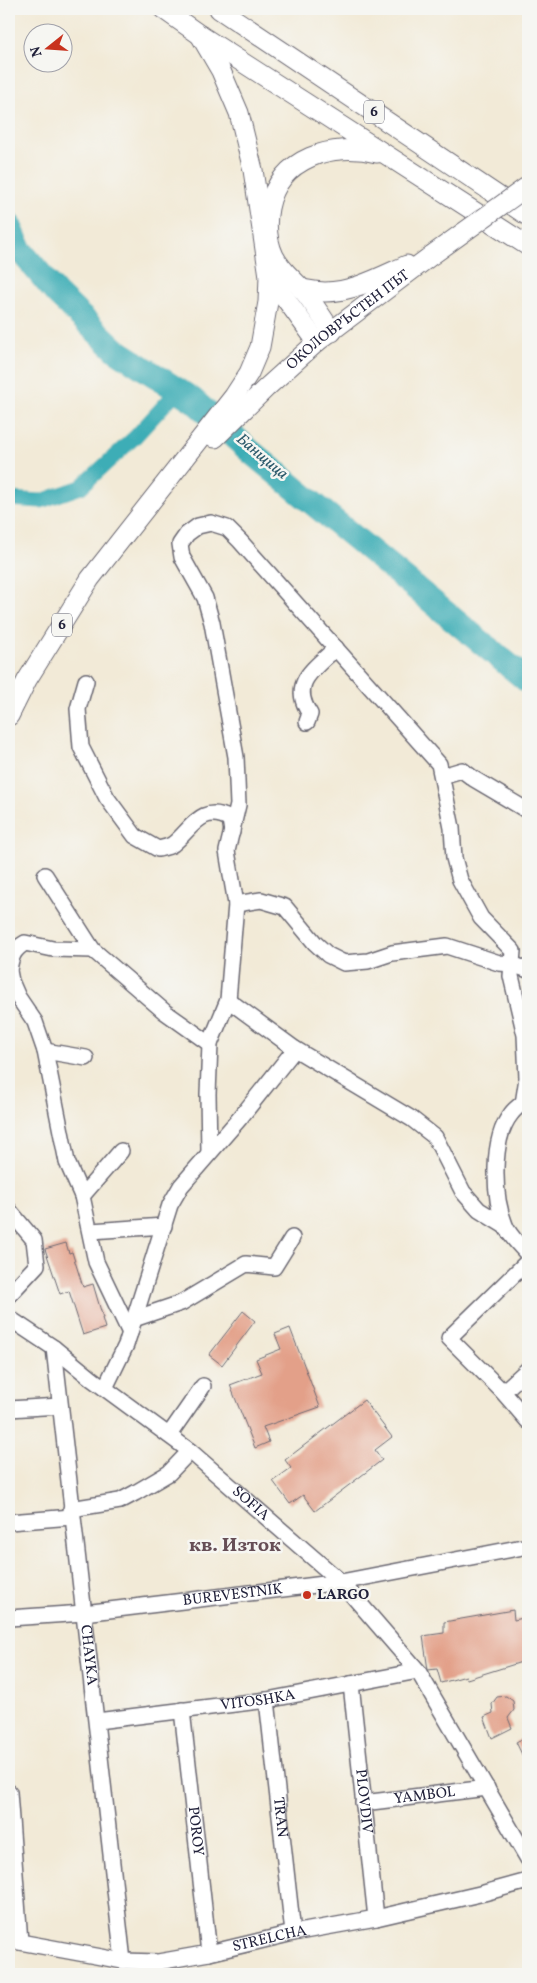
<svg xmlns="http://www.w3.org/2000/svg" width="537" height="1983" font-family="Vollkorn,serif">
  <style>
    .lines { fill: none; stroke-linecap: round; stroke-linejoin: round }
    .canal { stroke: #3cadb6; stroke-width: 15 }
    .river { stroke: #3cadb6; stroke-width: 25 }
    .building { fill: #e3a089 }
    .minor-casing { stroke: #6b6872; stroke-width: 18 }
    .major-casing { stroke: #6b6872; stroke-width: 21 }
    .minor { stroke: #fff; stroke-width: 15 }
    .major { stroke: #fff; stroke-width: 19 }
    .major-bridge-casing { stroke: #6b6872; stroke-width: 21; stroke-linecap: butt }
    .major-bridge { stroke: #fff; stroke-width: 19 }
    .poi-dot { fill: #c8321e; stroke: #f6f6f2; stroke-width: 2 }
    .labels { text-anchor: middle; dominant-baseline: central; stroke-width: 5; stroke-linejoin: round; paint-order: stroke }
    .shield { fill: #f6f6f2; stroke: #626272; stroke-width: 1 }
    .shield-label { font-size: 14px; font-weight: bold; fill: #22223b }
    .street-label { font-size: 15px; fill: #22223b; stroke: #f6f6f2 }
    .poi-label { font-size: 15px; font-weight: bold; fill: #22223b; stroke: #f6f6f2; text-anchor: start }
    .water-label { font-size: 16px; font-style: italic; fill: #2c5a6c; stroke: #f6f6f2 }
    .district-label { font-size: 20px; font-weight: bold; fill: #664e56; stroke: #f6f6f2 }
  </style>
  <rect width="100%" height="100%" fill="#f6f6f2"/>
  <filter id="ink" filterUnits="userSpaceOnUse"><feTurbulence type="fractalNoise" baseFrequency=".02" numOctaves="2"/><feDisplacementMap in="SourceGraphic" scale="10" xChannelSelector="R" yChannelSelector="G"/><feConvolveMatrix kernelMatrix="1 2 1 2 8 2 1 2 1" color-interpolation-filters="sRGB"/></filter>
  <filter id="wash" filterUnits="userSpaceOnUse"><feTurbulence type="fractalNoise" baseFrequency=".0096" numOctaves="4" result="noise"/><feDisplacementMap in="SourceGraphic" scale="20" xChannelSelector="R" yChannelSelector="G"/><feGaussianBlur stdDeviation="1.12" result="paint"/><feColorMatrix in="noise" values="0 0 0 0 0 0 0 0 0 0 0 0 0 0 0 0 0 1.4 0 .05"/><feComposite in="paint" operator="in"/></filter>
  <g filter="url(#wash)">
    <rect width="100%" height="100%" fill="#f2ead7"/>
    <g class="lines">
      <polyline class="canal" points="9,499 41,501 81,487 135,437 178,390"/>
      <polyline class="river" points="9,224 20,250 57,294 116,350 193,400 251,452 528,681"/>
    </g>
    <g id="blocks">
      <g class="building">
        <polygon points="66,1243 69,1253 72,1252 83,1287 93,1284 103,1318 102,1318 105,1328 83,1335 69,1291 60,1294 45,1249"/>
        <polygon points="243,1311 255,1321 222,1365 209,1355"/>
        <polygon points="290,1328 320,1407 263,1427 269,1442 255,1448 230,1385 262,1373 256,1359 281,1349 275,1334"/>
        <polygon points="364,1400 392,1437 375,1450 382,1460 315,1511 303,1495 290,1504 273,1481 291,1468 285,1460"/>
        <polygon points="513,1610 514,1620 528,1617 528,1660 467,1679 466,1676 441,1683 437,1669 428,1670 423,1636 444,1633 444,1622"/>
        <polygon points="506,1696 513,1701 514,1710 508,1718 512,1728 492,1738 484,1717 493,1713 492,1704 497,1697"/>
        <polygon points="528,1736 528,1767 516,1742"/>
      </g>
    </g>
  </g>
  <g filter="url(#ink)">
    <use href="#blocks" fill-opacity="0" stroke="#6b6872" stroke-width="1"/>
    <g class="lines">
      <g class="minor-casing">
        <g id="minor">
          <path d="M86,681L78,709L81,747L107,798L135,836L158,849C163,848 169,847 173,844C192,829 201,803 230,819L232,832"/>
          <path d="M307,722L310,714C289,683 314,669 336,648"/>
          <polyline points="442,776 462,770 474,779 528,811"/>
          <polyline points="45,875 93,950 165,1012 210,1044"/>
          <polyline points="236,904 261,900 285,907 315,943 328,955 344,963 368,961 392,953 447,946 499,963 512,964 528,970"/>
          <path d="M9,970C11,957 13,950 25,943L53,949L93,950"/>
          <polyline points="9,971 11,981 18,997 35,1022 45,1051 67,1162 82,1196 96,1262 130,1333"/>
          <polyline points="228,1000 295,1049 412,1119 435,1137 463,1192 479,1210 505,1226"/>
          <polyline points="45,1051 86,1058"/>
          <path d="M528,1099C523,1103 515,1108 511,1114C491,1139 493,1196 505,1225C509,1236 521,1246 528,1255"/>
          <polyline points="209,1152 208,1094 210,1044 228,1000 236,904 227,851 238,805 236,757 212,623 205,598 182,557 180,544 187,534 198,526 211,523 227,528 240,541 439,764 452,828 454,858 460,880 481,918 513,951 511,976 525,1035 527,1078 523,1104"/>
          <polyline points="82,1196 121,1151"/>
          <polyline points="9,1210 34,1240 37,1265 9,1295"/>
          <polyline points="91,1231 164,1226"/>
          <polyline points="528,1261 449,1338 503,1392 528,1421"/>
          <path id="s1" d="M9,1318L54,1348L92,1379L190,1451L341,1582L418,1671L528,1859"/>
          <polyline points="134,1319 181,1303 246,1264 274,1267 292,1238"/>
          <path id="s2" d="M54,1348L123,1961"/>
          <polyline points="105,1388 126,1345 170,1205 181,1186 240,1118 295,1049"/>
          <polyline points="503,1392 528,1369"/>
          <polyline points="9,1409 60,1406"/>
          <polyline points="169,1435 203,1386"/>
          <polyline points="71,1509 120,1501 135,1493 169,1473 190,1451"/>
          <polyline points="9,1522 72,1517"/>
          <path id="s3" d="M9,1618L84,1613L341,1582L528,1546"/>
          <path id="s4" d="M351,1684L376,1918"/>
          <path id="s5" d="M267,1700L293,1933"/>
          <path id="s6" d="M182,1710L209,1953"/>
          <path id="s7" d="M97,1721L267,1700L418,1671"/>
          <polyline points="9,1792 20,1942"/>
          <path id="s8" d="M363,1803L487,1788"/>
          <path id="s9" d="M9,1940L123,1961L158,1962L209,1953L293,1933L376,1918L484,1893L528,1881"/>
        </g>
      </g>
      <g class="major-casing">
        <g id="major">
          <polyline points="163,9 200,35 528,246"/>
          <polyline points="219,9 528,216"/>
          <polyline points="269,276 317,342"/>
          <path d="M301,289C309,290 317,292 325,292C353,292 382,276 407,265"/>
          <path d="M332,332C322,317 312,301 301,288C291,277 281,270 274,256C267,241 266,224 269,208C279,157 333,142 377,153"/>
          <path id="s10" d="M215,438L266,388L317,342L432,255"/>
          <polyline points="9,716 27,680 90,579 234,396 249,373 260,347 268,302 269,276 253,170 239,113 221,71 200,35"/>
        </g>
      </g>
      <use href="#minor" class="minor"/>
      <use href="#major" class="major"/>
      <g class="major-bridge-casing">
        <polyline id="major-bridge" points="432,255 528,186"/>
      </g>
      <use href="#major-bridge" class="major-bridge"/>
    </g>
  </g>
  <circle class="poi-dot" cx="307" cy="1595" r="5"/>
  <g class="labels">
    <g class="shield">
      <rect x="364" y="100.5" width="20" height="23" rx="4"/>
      <rect x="52" y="613.5" width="20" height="23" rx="4"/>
    </g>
    <g class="shield-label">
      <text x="374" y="112">6</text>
      <text x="62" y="625">6</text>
    </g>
    <g class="street-label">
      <text stroke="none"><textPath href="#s10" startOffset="178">ОКОЛОВРЪСТЕН ПЪТ</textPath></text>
      <text stroke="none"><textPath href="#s1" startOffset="305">SOFIA</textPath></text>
      <text stroke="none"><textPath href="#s3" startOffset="225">BUREVESTNIK</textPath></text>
      <text stroke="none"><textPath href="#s2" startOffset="309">CHAYKA</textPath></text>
      <text stroke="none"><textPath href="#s7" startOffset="162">VITOSHKA</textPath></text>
      <text stroke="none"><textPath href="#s8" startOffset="62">YAMBOL</textPath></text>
      <text stroke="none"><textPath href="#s4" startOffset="118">PLOVDIV</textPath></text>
      <text stroke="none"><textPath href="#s5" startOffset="118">TRAN</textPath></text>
      <text stroke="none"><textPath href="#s6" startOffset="122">POROY</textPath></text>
      <text stroke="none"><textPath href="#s9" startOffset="265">STRELCHA</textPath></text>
    </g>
    <g class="poi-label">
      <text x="317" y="1595">LARGO</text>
    </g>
    <g class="water-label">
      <text transform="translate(262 457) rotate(40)">Банщица</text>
    </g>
    <g class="district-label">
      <text x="235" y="1546">кв. Изток</text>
    </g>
  </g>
  <rect width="537" height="1983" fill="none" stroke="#f6f6f2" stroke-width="30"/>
  <g transform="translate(48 48) rotate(253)"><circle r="24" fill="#f6f6f2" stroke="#a1a1a9"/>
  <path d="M0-4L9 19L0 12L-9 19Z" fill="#c8321e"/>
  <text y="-8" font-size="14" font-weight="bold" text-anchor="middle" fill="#22223b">N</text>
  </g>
</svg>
